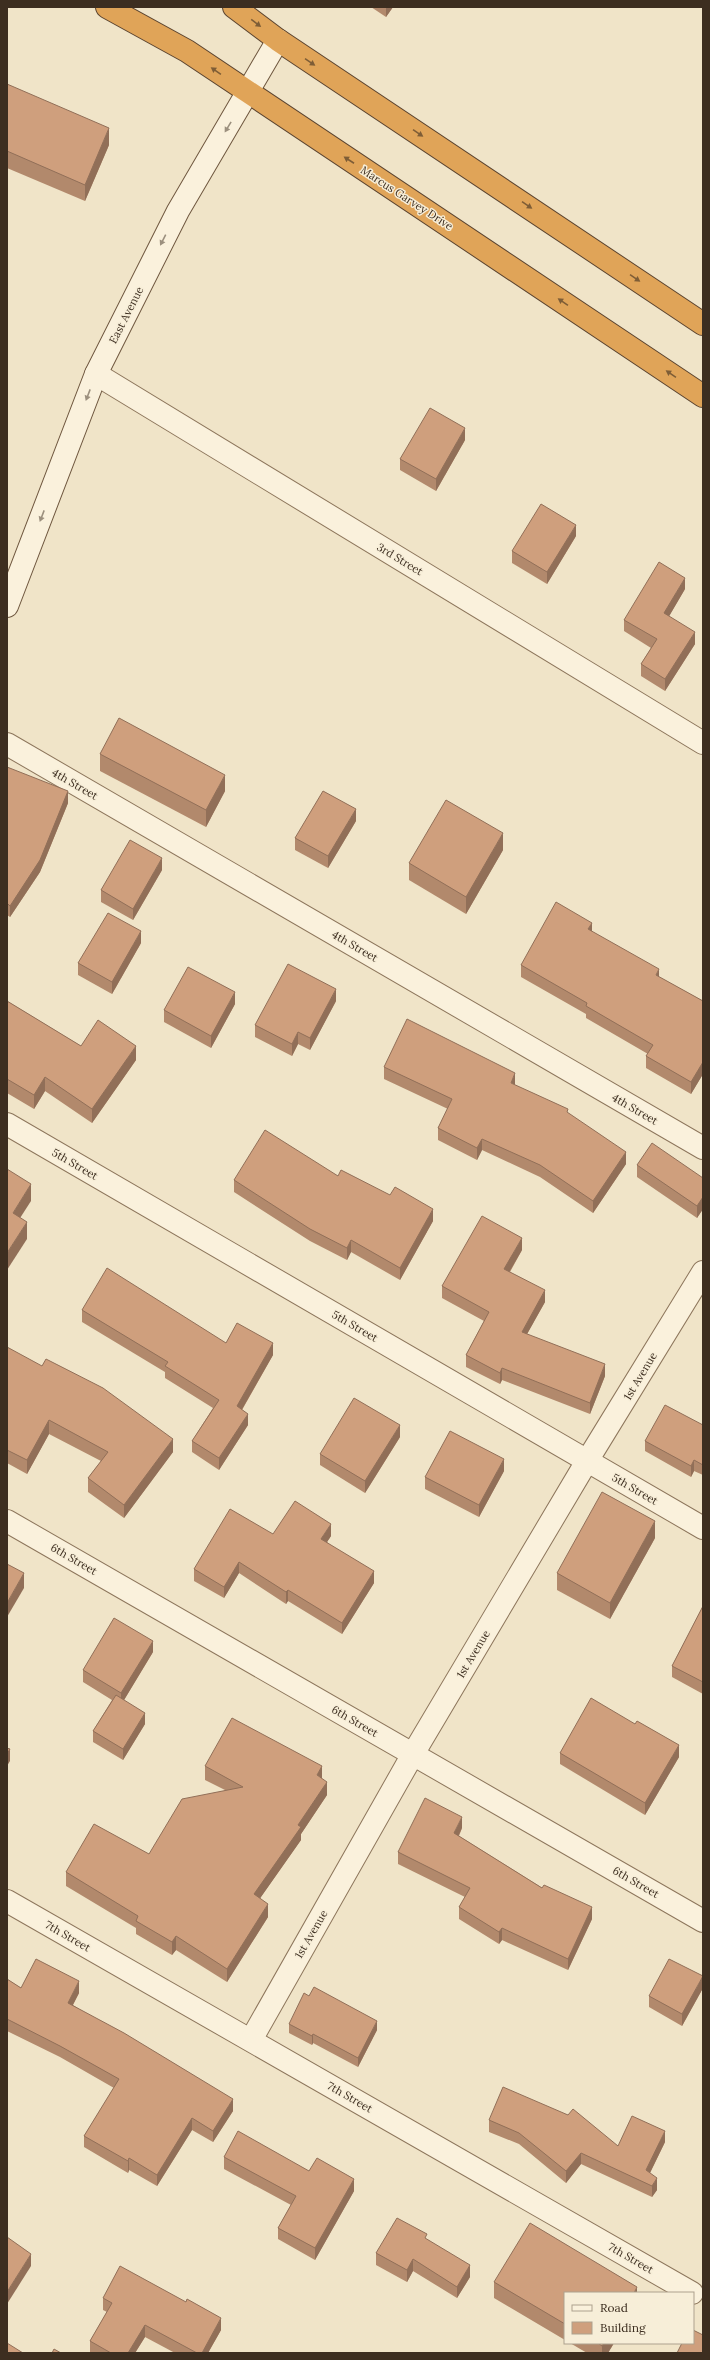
<svg xmlns="http://www.w3.org/2000/svg" width="710" height="2360" font-family="Lora,serif">
  <style>
    .lines { fill: none; stroke-linecap: round; stroke-linejoin: round }
    .street-casing { stroke: #8d765c; stroke-width: 24 }
    .secondary-casing { stroke: #6f573f; stroke-width: 24 }
    .highway-casing { stroke: #5b4430; stroke-width: 24 }
    .street { stroke: #faf1dc; stroke-width: 22 }
    .secondary { stroke: #faf1dc; stroke-width: 22 }
    .highway { stroke: #e0a458; stroke-width: 22 }
    .wall { fill: #b2896c }
    .shaded-wall { fill: #916f58 }
    .building { fill: #cf9f7d; stroke: #916f58 }
    .oneway { fill: #7e5d36 }
    .oneway2 { fill: #9c907e }
    .labels { text-anchor: middle; dominant-baseline: central; stroke-width: 3; stroke-linejoin: round; paint-order: stroke }
    .street-label { font-size: 11px; fill: #3d2e20; stroke: #f7eed8 }
  </style>
  <rect width="100%" height="100%" fill="#f0e4c8"/>
  <g class="lines">
    <g class="street-casing">
      <g id="street">
        <polyline points="96,374 703,743"/>
        <polyline points="7,744 703,1148"/>
        <polyline points="7,1124 703,1528"/>
        <polyline points="7,1521 703,1921"/>
        <polyline points="7,1901 692,2293"/>
        <polyline points="251,2040 413,1754 587,1461 703,1272"/>
      </g>
    </g>
    <g class="secondary-casing">
      <polyline id="secondary" points="7,606 96,374 178,211 278,40"/>
    </g>
    <g class="highway-casing">
      <g id="highway">
        <polyline points="107,7 187,51 703,396"/>
        <polyline points="234,7 278,40 703,324"/>
      </g>
    </g>
    <use href="#street" class="street"/>
    <use href="#secondary" class="secondary"/>
    <use href="#highway" class="highway"/>
  </g>
  <g class="wall">
    <polygon points="371,7 393,7 386,17"/>
    <polygon points="7,84 109,145 85,201 7,168"/>
    <polygon points="465,440 436,491 400,470 400,459"/>
    <polygon points="576,536 547,584 512,563 512,551"/>
    <polygon points="685,589 669,616 695,644 665,691 641,676 641,664 651,648 624,631 624,620"/>
    <polygon points="100,754 225,791 206,827 100,771"/>
    <polygon points="7,767 68,803 40,872 10,917 7,915"/>
    <polygon points="356,821 328,868 295,850 295,838"/>
    <polygon points="503,850 466,914 409,880 409,863"/>
    <polygon points="162,870 133,920 101,902 101,890"/>
    <polygon points="592,932 659,977 703,1001 703,1074 691,1094 646,1068 646,1056 648,1054 586,1018 586,1014 521,977 521,965"/>
    <polygon points="141,943 112,994 78,975 78,963"/>
    <polygon points="7,1001 81,1046 136,1060 92,1123 45,1091 34,1109 7,1093"/>
    <polygon points="336,1001 310,1050 298,1044 292,1056 255,1037 255,1025"/>
    <polygon points="235,1004 211,1048 164,1022 164,1010"/>
    <polygon points="384,1067 515,1085 568,1113 626,1164 593,1213 540,1177 482,1150 477,1160 438,1140 438,1128 448,1109 384,1079"/>
    <polygon points="637,1165 703,1178 703,1209 697,1218 637,1177"/>
    <polygon points="338,1176 433,1221 400,1280 351,1252 347,1260 310,1241 234,1192 234,1180"/>
    <polygon points="522,1250 510,1272 545,1302 527,1334 605,1376 590,1414 502,1380 500,1384 466,1367 466,1355 484,1321 442,1298 442,1286"/>
    <polygon points="82,1310 226,1343 273,1355 242,1410 248,1425 219,1470 192,1452 192,1441 213,1408 165,1378 165,1372 82,1322"/>
    <polygon points="7,1347 173,1452 124,1518 88,1492 88,1478 101,1461 49,1434 27,1474 7,1463"/>
    <polygon points="703,1425 703,1475 694,1471 691,1477 645,1451 645,1441"/>
    <polygon points="400,1437 365,1493 320,1465 320,1454"/>
    <polygon points="504,1471 479,1517 425,1489 425,1477"/>
    <polygon points="273,1534 331,1536 327,1542 374,1583 342,1634 288,1601 286,1604 239,1573 224,1598 194,1581 194,1569"/>
    <polygon points="655,1538 610,1619 557,1590 557,1573"/>
    <polygon points="703,1606 703,1694 672,1677 672,1666"/>
    <polygon points="153,1652 124,1700 145,1724 123,1760 93,1742 93,1731 112,1700 83,1682 83,1670"/>
    <polygon points="560,1753 679,1757 645,1815 560,1764"/>
    <polygon points="205,1766 322,1779 327,1795 301,1834 301,1840 260,1898 268,1917 227,1982 176,1950 172,1955 136,1934 136,1928 66,1886 66,1872 149,1854 225,1790 205,1780"/>
    <polygon points="462,1828 459,1836 592,1919 568,1970 502,1940 499,1944 459,1919 459,1907 465,1897 398,1864 398,1852"/>
    <polygon points="7,1979 21,1988 79,1993 73,2005 233,2111 213,2142 192,2130 157,2186 129,2170 128,2173 84,2147 84,2136 114,2088 60,2057 7,2031"/>
    <polygon points="703,1988 682,2026 649,2007 649,1996"/>
    <polygon points="289,2024 377,2030 358,2067 313,2043 312,2045 289,2033"/>
    <polygon points="489,2120 618,2146 665,2142 650,2173 657,2190 652,2197 581,2164 566,2183 519,2144 489,2132"/>
    <polygon points="224,2157 309,2171 354,2191 315,2260 278,2239 278,2228 291,2205 224,2169"/>
    <polygon points="427,2239 470,2277 457,2298 413,2271 407,2282 376,2265 376,2253"/>
    <polygon points="494,2282 637,2293 565,2293 565,2340 494,2298"/>
    <polygon points="103,2298 221,2330 208,2353 175,2353 145,2337 135,2353 90,2353 90,2341 107,2312 103,2310"/>
    <polygon points="570,2343 614,2343 608,2353 587,2353"/>
  </g>
  <g class="shaded-wall">
    <polygon points="386,7 393,7 386,17"/>
    <polygon points="109,128 109,145 85,201 85,185"/>
    <polygon points="465,428 465,440 436,491 436,479"/>
    <polygon points="576,525 576,536 547,584 547,572"/>
    <polygon points="685,578 685,589 664,625 664,613"/>
    <polygon points="695,632 695,644 665,691 665,679"/>
    <polygon points="225,775 225,791 206,827 206,810"/>
    <polygon points="68,791 68,803 40,872 10,917 10,906"/>
    <polygon points="356,809 356,821 328,868 328,856"/>
    <polygon points="503,833 503,850 466,914 466,897"/>
    <polygon points="162,858 162,870 133,920 133,909"/>
    <polygon points="592,923 592,935 588,929"/>
    <polygon points="141,931 141,943 112,994 112,982"/>
    <polygon points="659,969 659,981 656,975"/>
    <polygon points="336,989 336,1001 310,1050 310,1038"/>
    <polygon points="235,992 235,1004 211,1048 211,1036"/>
    <polygon points="298,1032 298,1044 292,1056 292,1044"/>
    <polygon points="136,1046 136,1060 92,1123 92,1109"/>
    <polygon points="703,1062 703,1074 691,1094 691,1082"/>
    <polygon points="515,1073 515,1085 511,1083"/>
    <polygon points="45,1077 45,1091 34,1109 34,1095"/>
    <polygon points="482,1139 482,1150 477,1160 477,1148"/>
    <polygon points="626,1152 626,1164 593,1213 593,1201"/>
    <polygon points="31,1184 31,1201 13,1229 13,1213"/>
    <polygon points="703,1197 703,1209 697,1218 697,1206"/>
    <polygon points="433,1209 433,1221 400,1280 400,1268"/>
    <polygon points="27,1222 27,1239 7,1270 7,1253"/>
    <polygon points="522,1238 522,1250 504,1281 504,1269"/>
    <polygon points="351,1240 351,1252 347,1260 347,1248"/>
    <polygon points="545,1290 545,1302 522,1343 522,1332"/>
    <polygon points="273,1343 273,1355 237,1418 237,1406"/>
    <polygon points="605,1364 605,1376 590,1414 590,1403"/>
    <polygon points="502,1368 502,1380 500,1384 500,1373"/>
    <polygon points="248,1414 248,1425 219,1470 219,1458"/>
    <polygon points="49,1420 49,1434 27,1474 27,1460"/>
    <polygon points="400,1425 400,1437 365,1493 365,1481"/>
    <polygon points="173,1439 173,1452 124,1518 124,1505"/>
    <polygon points="504,1459 504,1471 479,1517 479,1505"/>
    <polygon points="694,1460 694,1471 691,1477 691,1466"/>
    <polygon points="655,1521 655,1538 610,1619 610,1603"/>
    <polygon points="331,1524 331,1536 321,1551 321,1539"/>
    <polygon points="239,1562 239,1573 224,1598 224,1587"/>
    <polygon points="374,1571 374,1583 342,1634 342,1623"/>
    <polygon points="24,1573 24,1588 7,1617 7,1603"/>
    <polygon points="288,1590 288,1601 286,1604 286,1592"/>
    <polygon points="153,1641 153,1652 121,1705 121,1693"/>
    <polygon points="145,1713 145,1724 123,1760 123,1749"/>
    <polygon points="679,1745 679,1757 645,1815 645,1803"/>
    <polygon points="10,1749 10,1761 7,1766 7,1754"/>
    <polygon points="322,1766 322,1779 317,1775"/>
    <polygon points="327,1782 327,1795 301,1834 301,1840 254,1907 254,1894 298,1825"/>
    <polygon points="462,1817 462,1828 454,1845 454,1833"/>
    <polygon points="268,1904 268,1917 227,1982 227,1969"/>
    <polygon points="592,1907 592,1919 568,1970 568,1959"/>
    <polygon points="502,1928 502,1940 499,1944 499,1932"/>
    <polygon points="176,1936 176,1950 172,1955 172,1942"/>
    <polygon points="703,1976 703,1988 682,2026 682,2014"/>
    <polygon points="79,1981 79,1993 68,2014 68,2003"/>
    <polygon points="377,2021 377,2030 358,2067 358,2058"/>
    <polygon points="313,2034 313,2043 312,2045 312,2036"/>
    <polygon points="233,2099 233,2111 213,2142 213,2131"/>
    <polygon points="192,2118 192,2130 157,2186 157,2175"/>
    <polygon points="665,2131 665,2142 646,2181 646,2170"/>
    <polygon points="581,2153 581,2164 566,2183 566,2171"/>
    <polygon points="129,2158 129,2170 128,2173 128,2161"/>
    <polygon points="657,2178 657,2190 652,2197 652,2186"/>
    <polygon points="354,2179 354,2191 315,2260 315,2248"/>
    <polygon points="31,2254 31,2266 7,2304 7,2292"/>
    <polygon points="413,2259 413,2271 407,2282 407,2270"/>
    <polygon points="470,2265 470,2277 457,2298 457,2287"/>
    <polygon points="637,2287 637,2293 634,2293"/>
    <polygon points="221,2318 221,2330 208,2353 202,2353"/>
    <polygon points="145,2325 145,2337 135,2353 128,2353"/>
    <polygon points="604,2343 614,2343 608,2353 602,2353 602,2346"/>
  </g>
  <g class="building">
    <polygon points="7,84 109,128 85,185 7,151"/>
    <polygon points="430,408 465,428 436,479 400,459"/>
    <polygon points="541,504 576,525 547,572 512,551"/>
    <polygon points="659,562 685,578 664,613 695,632 665,679 641,664 657,639 624,620"/>
    <polygon points="119,718 225,775 206,810 100,754"/>
    <polygon points="7,767 68,791 40,860 10,906 7,903"/>
    <polygon points="323,791 356,809 328,856 295,838"/>
    <polygon points="446,800 503,833 466,897 409,863"/>
    <polygon points="130,840 162,858 133,909 101,890"/>
    <polygon points="556,902 592,923 588,929 659,969 656,975 703,1001 703,1062 691,1082 646,1056 653,1045 586,1006 587,1003 521,965"/>
    <polygon points="108,913 141,931 112,982 78,963"/>
    <polygon points="288,964 336,989 310,1038 298,1032 292,1044 255,1025"/>
    <polygon points="188,967 235,992 211,1036 164,1010"/>
    <polygon points="7,1001 81,1046 98,1020 136,1046 92,1109 45,1077 34,1095 7,1079"/>
    <polygon points="407,1019 515,1073 511,1083 568,1109 567,1112 626,1152 593,1201 540,1165 482,1139 477,1148 438,1128 452,1099 384,1067"/>
    <polygon points="265,1130 338,1176 341,1170 390,1195 395,1187 433,1209 400,1268 351,1240 347,1248 310,1229 234,1180"/>
    <polygon points="652,1143 703,1178 703,1197 697,1206 637,1165"/>
    <polygon points="7,1169 31,1184 13,1213 27,1222 7,1253"/>
    <polygon points="482,1216 522,1238 504,1269 545,1290 522,1332 605,1364 590,1403 502,1368 500,1373 466,1355 489,1312 442,1286"/>
    <polygon points="107,1268 226,1343 237,1323 273,1343 237,1406 248,1414 219,1458 192,1441 219,1400 165,1366 168,1362 82,1310"/>
    <polygon points="7,1347 42,1366 46,1359 103,1388 173,1439 124,1505 88,1478 108,1452 49,1420 27,1460 7,1450"/>
    <polygon points="354,1398 400,1425 365,1481 320,1454"/>
    <polygon points="665,1405 703,1425 703,1465 694,1460 691,1466 645,1441"/>
    <polygon points="450,1431 504,1459 479,1505 425,1477"/>
    <polygon points="602,1492 655,1521 610,1603 557,1573"/>
    <polygon points="295,1501 331,1524 321,1539 374,1571 342,1623 288,1590 286,1592 239,1562 224,1587 194,1569 230,1509 273,1534"/>
    <polygon points="7,1564 24,1573 7,1603"/>
    <polygon points="703,1606 703,1682 672,1666"/>
    <polygon points="114,1618 153,1641 121,1693 83,1670"/>
    <polygon points="116,1695 145,1713 123,1749 93,1731"/>
    <polygon points="591,1698 635,1724 637,1721 679,1745 645,1803 560,1753"/>
    <polygon points="232,1718 322,1766 317,1775 327,1782 298,1825 301,1827 254,1894 268,1904 227,1969 176,1936 172,1942 136,1921 138,1916 66,1872 94,1824 149,1854 182,1799 243,1787 205,1766"/>
    <polygon points="7,1748 10,1749 7,1754"/>
    <polygon points="425,1798 462,1817 454,1833 542,1888 544,1885 592,1907 568,1959 502,1928 499,1932 459,1907 470,1888 398,1852"/>
    <polygon points="36,1959 79,1981 68,2003 124,2033 233,2099 213,2131 192,2118 157,2175 129,2158 128,2161 84,2136 119,2079 60,2046 7,2019 7,1979 21,1988"/>
    <polygon points="669,1959 703,1976 682,2014 649,1996"/>
    <polygon points="314,1987 377,2021 358,2058 313,2034 312,2036 289,2024 304,1993 309,1996"/>
    <polygon points="503,2087 568,2115 573,2109 618,2146 632,2116 665,2131 646,2170 657,2178 652,2186 581,2153 566,2171 519,2133 489,2120"/>
    <polygon points="238,2131 309,2171 317,2158 354,2179 315,2248 278,2228 296,2196 224,2157"/>
    <polygon points="397,2218 427,2234 425,2238 470,2265 457,2287 413,2259 407,2270 376,2253"/>
    <polygon points="530,2223 637,2287 634,2293 565,2293 565,2324 494,2282"/>
    <polygon points="7,2237 31,2254 7,2292"/>
    <polygon points="120,2266 186,2302 187,2299 221,2318 202,2353 197,2353 145,2325 128,2353 111,2353 90,2341 112,2303 103,2298"/>
    <polygon points="693,2330 703,2335 703,2353 677,2353 682,2343 693,2343"/>
    <polygon points="7,2343 23,2353 7,2353"/>
    <polygon points="598,2343 604,2343 602,2346"/>
    <polygon points="54,2349 61,2353 52,2353"/>
  </g>
  <defs><path id="oneway-solid" d="M-6-.8H1V-3.2L6.5 0L1 3.2V.8H-6Z"/></defs>
  <g class="oneway">
    <use href="#oneway-solid" transform="translate(256 23) rotate(37)"/>
    <use href="#oneway-solid" transform="translate(310 62) rotate(34)"/>
    <use href="#oneway-solid" transform="translate(216 71) rotate(-145)"/>
    <use href="#oneway-solid" transform="translate(418 133) rotate(34)"/>
    <use href="#oneway-solid" transform="translate(349 160) rotate(-147)"/>
    <use href="#oneway-solid" transform="translate(527 205) rotate(34)"/>
    <use href="#oneway-solid" transform="translate(635 278) rotate(34)"/>
    <use href="#oneway-solid" transform="translate(563 302) rotate(-146)"/>
    <use href="#oneway-solid" transform="translate(671 374) rotate(-146)"/>
  </g>
  <g class="oneway2">
    <use href="#oneway-solid" transform="translate(228 127) rotate(121)"/>
    <use href="#oneway-solid" transform="translate(163 240) rotate(117)"/>
    <use href="#oneway-solid" transform="translate(88 395) rotate(111)"/>
    <use href="#oneway-solid" transform="translate(42 516) rotate(111)"/>
  </g>
  <g class="labels">
    <g class="street-label">
      <text transform="translate(407 198) rotate(33)">Marcus Garvey Drive</text>
      <text transform="translate(126 315) rotate(-63)">East Avenue</text>
      <text transform="translate(400 559) rotate(31)">3rd Street</text>
      <text transform="translate(75 784) rotate(30)">4th Street</text>
      <text transform="translate(355 946) rotate(30)">4th Street</text>
      <text transform="translate(635 1109) rotate(30)">4th Street</text>
      <text transform="translate(75 1164) rotate(30)">5th Street</text>
      <text transform="translate(355 1326) rotate(30)">5th Street</text>
      <text transform="translate(640 1376) rotate(-59)">1st Avenue</text>
      <text transform="translate(635 1489) rotate(30)">5th Street</text>
      <text transform="translate(74 1559) rotate(30)">6th Street</text>
      <text transform="translate(473 1654) rotate(-59)">1st Avenue</text>
      <text transform="translate(355 1721) rotate(30)">6th Street</text>
      <text transform="translate(636 1882) rotate(30)">6th Street</text>
      <text transform="translate(311 1934) rotate(-60)">1st Avenue</text>
      <text transform="translate(68 1936) rotate(30)">7th Street</text>
      <text transform="translate(350 2097) rotate(30)">7th Street</text>
      <text transform="translate(631 2258) rotate(30)">7th Street</text>
    </g>
  </g>
  <rect width="710" height="2360" fill="none" stroke="#3d2e20" stroke-width="16"/>
  <rect x="564" y="2292" width="130" height="52" fill="#f7eed8" stroke="#ada18e"/>
  <rect x="572" y="2305" width="20" height="6" fill="#faf1dc" stroke="#ada18e"/>
  <text x="600" y="2312" font-size="12" fill="#3d2e20">Road</text>
  <rect x="572" y="2322" width="20" height="12" fill="#cf9f7d" stroke="#ada18e"/>
  <text x="600" y="2332" font-size="12" fill="#3d2e20">Building</text>
</svg>
